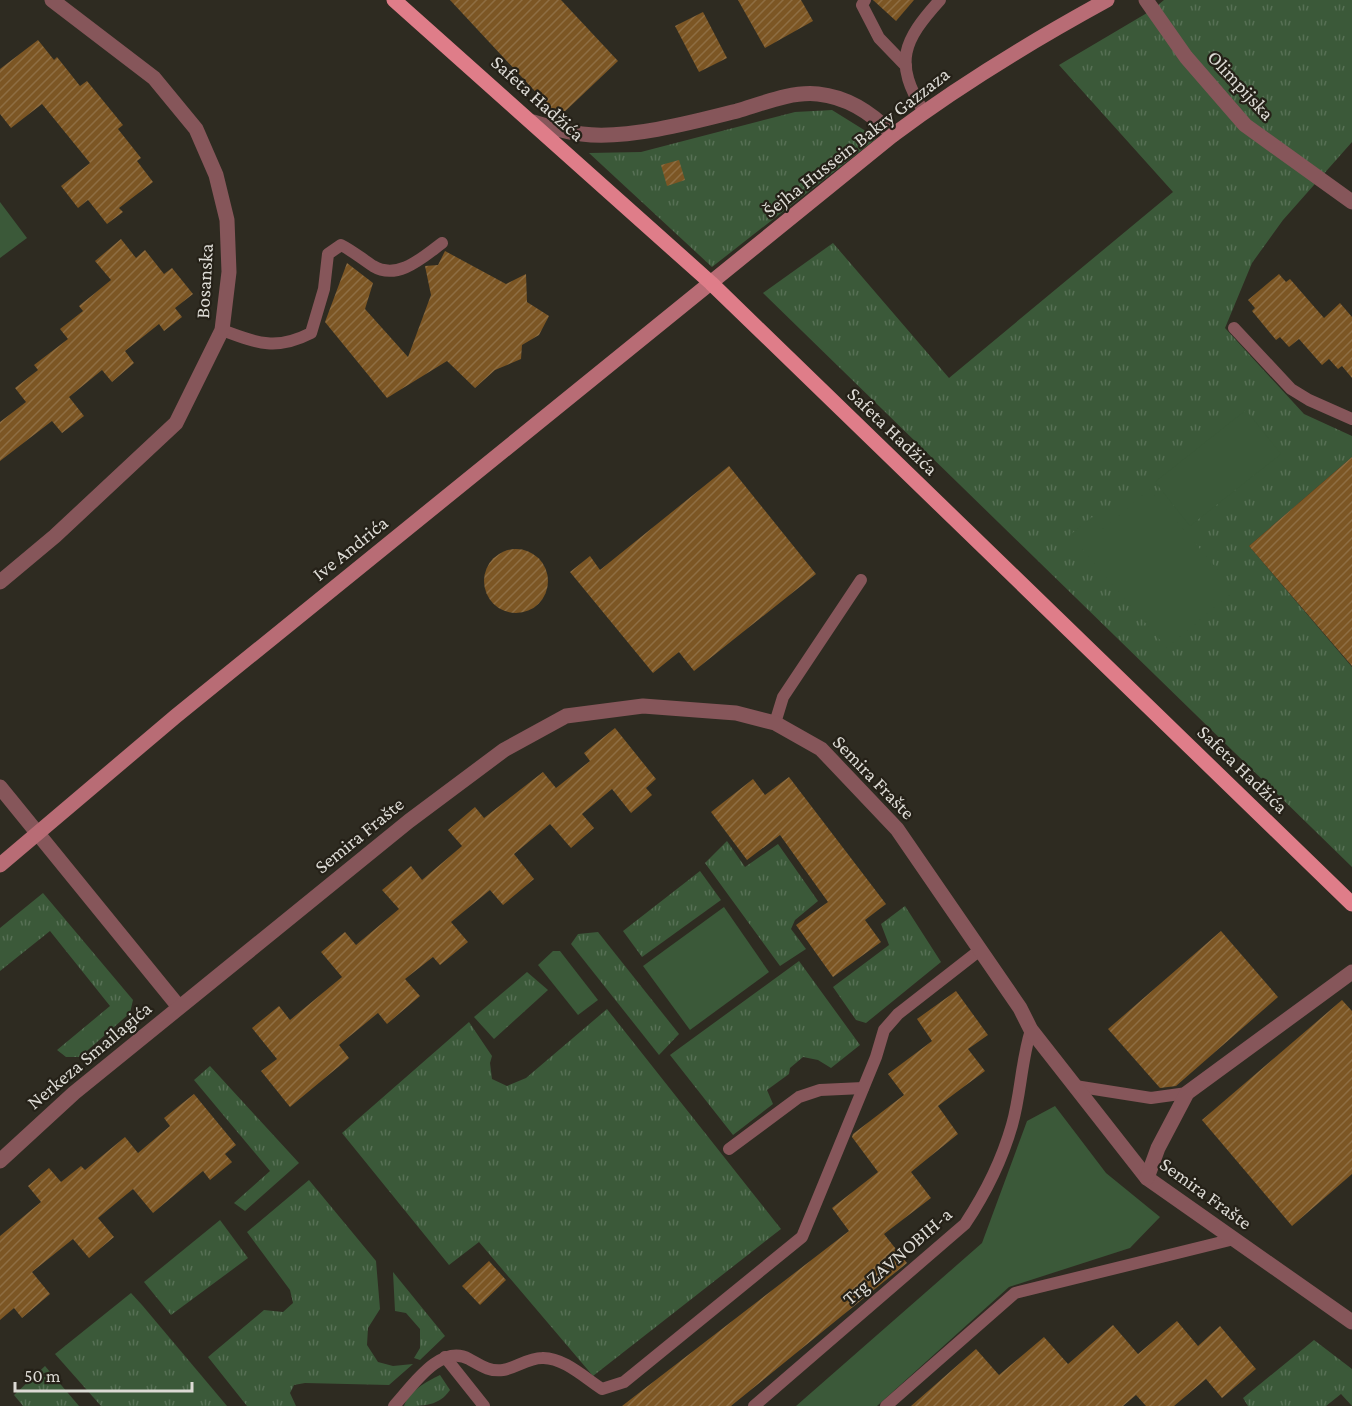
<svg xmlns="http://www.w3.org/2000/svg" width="1352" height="1406" font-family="'Crimson Pro',serif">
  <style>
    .grass { fill: url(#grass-tufts) }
    .park { fill: #3b5939 }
    .building { fill: url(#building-hatch) }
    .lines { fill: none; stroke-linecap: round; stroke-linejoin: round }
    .lane { stroke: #86565a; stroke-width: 12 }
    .street { stroke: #86565a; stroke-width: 15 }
    .secondary { stroke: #b86c75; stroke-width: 15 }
    .primary { stroke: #df7d89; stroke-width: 15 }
    .labels { text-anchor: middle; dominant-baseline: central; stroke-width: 4.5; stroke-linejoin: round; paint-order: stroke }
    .street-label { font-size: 20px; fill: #dcdad4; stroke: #252118 }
  </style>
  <defs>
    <pattern id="grass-tufts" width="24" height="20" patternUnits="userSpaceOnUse" patternTransform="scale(1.5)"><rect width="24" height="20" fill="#3b5939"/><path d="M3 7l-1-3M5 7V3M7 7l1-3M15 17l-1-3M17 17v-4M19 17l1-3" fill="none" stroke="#577055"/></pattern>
    <pattern id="building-hatch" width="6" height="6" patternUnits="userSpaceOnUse" patternTransform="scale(1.5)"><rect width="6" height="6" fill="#7c5624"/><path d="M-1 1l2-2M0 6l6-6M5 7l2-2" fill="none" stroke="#8e6e43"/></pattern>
  </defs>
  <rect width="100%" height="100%" fill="#2e2b21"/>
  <g class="grass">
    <polygon points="1164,0 1352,0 1352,142 1283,220 1252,263 1225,328 1304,414 1352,436 1352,457 1249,546 1352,667 1352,867 763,293 833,243 949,378 1173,192 1059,65 1152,10"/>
    <polygon points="832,110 877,138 712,267 589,153 641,152 795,112"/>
    <polygon points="727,841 745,867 778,844 818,901 795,920 791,929 806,949 780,966 705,863"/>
    <polygon points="700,871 721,900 642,957 623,931"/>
    <polygon points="43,893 133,1000 130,1013 80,1057 66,1057 57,1050 110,1006 50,931 0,971 0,928"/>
    <polygon points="905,906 941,962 866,1023 856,1020 833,987 889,945 881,924"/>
    <polygon points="598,932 679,1034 659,1055 571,944 578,934"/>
    <polygon points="799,961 860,1045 831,1068 818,1060 803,1057 790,1068 789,1074 767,1090 773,1104 733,1135 670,1055"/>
    <polygon points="527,972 548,990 494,1039 474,1017"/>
    <polygon points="607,1009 781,1229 593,1376 479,1242 449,1265 342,1133 469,1022 492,1056 490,1063 492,1079 507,1086 526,1078"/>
    <polygon points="210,1066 299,1163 245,1211 234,1203 270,1171 194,1080"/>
    <polygon points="309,1180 376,1261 380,1309 368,1328 367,1345 378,1362 393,1366 413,1364 389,1385 305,1383 294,1385 290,1393 296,1406 247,1406 208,1357 264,1310 283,1312 293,1303 290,1290 247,1232"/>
    <polygon points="220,1220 248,1258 171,1315 144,1282"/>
    <polygon points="393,1272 445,1336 420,1360 414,1358 420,1348 420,1329 406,1313 395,1311"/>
    <polygon points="131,1293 142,1305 227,1406 101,1406 55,1354"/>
    <polygon points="1314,1340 1352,1369 1352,1406 1341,1394 1326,1406 1248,1406 1243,1398"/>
    <polygon points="45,1366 79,1406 23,1406 14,1395"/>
    <path d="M440,1375L450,1390C439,1406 424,1406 404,1406C408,1392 427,1381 440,1375Z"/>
  </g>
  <g class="park">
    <polygon points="0,202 27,238 0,258"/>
    <polygon points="1246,410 1281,454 1190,526 1155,482"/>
    <polygon points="1149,489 1235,590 1167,648 1070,535 1092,517 1103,529"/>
    <polygon points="724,907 769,972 690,1030 643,966"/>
    <polygon points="553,951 560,951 598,1000 578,1015 538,965"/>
    <polygon points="1055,1106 1106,1173 1160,1217 1130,1248 1009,1287 877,1406 796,1406 982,1243 1027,1121"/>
  </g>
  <g class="building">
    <polygon points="450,0 561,0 618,61 559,117"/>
    <polygon points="738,0 801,0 813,21 765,48"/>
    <polygon points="873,0 914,0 896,21"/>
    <polygon points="703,12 727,58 699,72 675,26"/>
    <polygon points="38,40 54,60 57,57 80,86 87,81 123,125 118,129 141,158 137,161 153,182 119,208 123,212 107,224 88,200 78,208 61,186 90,163 42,104 11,128 0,114 0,69"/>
    <polygon points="679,160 685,180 667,186 661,165"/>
    <polygon points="121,239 136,258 145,250 164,274 172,268 193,294 175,308 182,317 164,331 159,324 125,351 134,363 112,382 102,370 69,397 84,416 62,433 52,421 0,461 0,422 26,402 15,388 38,370 34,365 68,339 60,329 83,311 79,306 111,280 95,261"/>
    <polygon points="445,251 506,284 526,274 527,302 549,316 539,335 522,345 521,359 495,370 475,388 447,361 387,398 325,322 347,263 373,283 365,309 408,357 431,295 425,266 438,265"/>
    <polygon points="1279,274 1286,282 1290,279 1324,318 1340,303 1352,317 1352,378 1342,366 1338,369 1329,359 1322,365 1299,339 1289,347 1280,337 1276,340 1252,311 1255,308 1248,300"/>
    <polygon points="1352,457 1352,666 1249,546"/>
    <polygon points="729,466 816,574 694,671 679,652 653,673 570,572 590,556 600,570"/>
    <circle cx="516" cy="581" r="32"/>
    <polygon points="615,728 656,779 646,788 652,795 631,813 612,789 582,814 594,828 571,848 550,824 514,854 534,879 503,905 490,890 451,922 468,942 440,965 433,957 405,979 420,996 387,1024 378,1013 339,1045 349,1058 290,1107 261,1071 277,1059 252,1028 279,1006 290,1020 342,977 321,952 345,932 356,945 399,909 382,890 411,866 422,880 462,846 448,830 475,807 484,818 543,772 556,788 590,761 584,753"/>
    <polygon points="789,777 886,904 865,920 881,942 833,977 796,925 828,902 780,835 747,860 711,812 753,779 765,795"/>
    <polygon points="1221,931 1278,997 1176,1086 1160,1088 1108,1029"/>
    <polygon points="956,991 988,1035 968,1049 985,1071 938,1106 958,1134 911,1172 931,1198 884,1234 907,1263 731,1406 622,1406 849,1231 832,1208 878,1172 852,1137 853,1134 904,1095 888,1074 932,1041 917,1019"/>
    <polygon points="1342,1000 1352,1011 1352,1174 1292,1226 1202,1120"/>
    <polygon points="194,1094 236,1145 225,1154 232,1162 210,1180 203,1171 153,1213 133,1189 98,1218 114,1237 89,1258 73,1239 32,1272 50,1294 22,1318 14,1308 0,1320 0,1236 41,1202 28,1186 49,1168 61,1182 81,1166 85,1170 125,1137 138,1153 170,1126 164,1118"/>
    <polygon points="489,1261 506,1280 480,1305 462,1286"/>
    <polygon points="1177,1321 1198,1346 1220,1326 1256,1369 1222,1398 1206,1379 1174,1406 1146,1406 1136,1395 1123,1406 911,1406 976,1349 999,1375 1044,1337 1068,1364 1113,1325 1138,1354"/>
  </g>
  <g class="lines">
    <g class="lane">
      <polyline points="865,0 862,5 879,38 906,66"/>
      <path d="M924,112C893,62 903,41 940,0"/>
      <polyline points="1234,328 1291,389 1309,400 1352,419"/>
      <path d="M222,330C257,343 276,351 311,333L324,289L328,254L341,245C353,251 362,259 373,266C398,281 423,257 442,243"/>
      <polyline points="775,723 783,697 861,580"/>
      <polyline points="1075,1086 1151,1098 1187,1093"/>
      <polyline points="729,1149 799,1097 820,1090 863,1088"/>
      <polyline points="445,1357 484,1406"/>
      <path d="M394,1406C411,1388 440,1343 469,1359C480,1365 489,1372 503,1370C516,1368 528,1358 542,1358C563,1357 585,1378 602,1389L624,1382L802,1237L876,1057L884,1030L898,1014L980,950"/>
      <path d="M754,1406L965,1224C985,1194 1002,1160 1012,1125C1021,1094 1021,1061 1031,1030"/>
      <polyline points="886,1406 1015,1293 1234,1239"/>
    </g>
    <g class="street">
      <polyline points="1146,0 1186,57 1245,125 1352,202"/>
      <path d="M533,122C549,127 566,132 582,134C626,140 694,122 737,111C761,104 792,91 818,94C847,97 873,114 893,135"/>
      <polyline points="0,582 55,536 176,423 222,330 229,272 227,220 216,175 196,129 154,78 52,0"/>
      <polyline points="0,787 179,1007"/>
      <polyline points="0,1161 74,1093 409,821 504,750 566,716 643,706 736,713 775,723 821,749 897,829 1020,1008 1031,1030 1147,1178 1352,1322"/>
      <polyline points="1147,1178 1158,1148 1187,1093 1352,972"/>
    </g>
    <path class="secondary" d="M0,865L176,716L893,135C961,84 1032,41 1107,0"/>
    <polyline class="primary" points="394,0 711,283 1352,904"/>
  </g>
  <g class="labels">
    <g class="street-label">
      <text transform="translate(1241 85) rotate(47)">Olimpijska</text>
      <text transform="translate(538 98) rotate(42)">Safeta Hadžića</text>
      <text transform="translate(856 142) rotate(-38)">Šejha Hussein Bakry Gazzaza</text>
      <text transform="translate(204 281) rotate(-87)">Bosanska</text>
      <text transform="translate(893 431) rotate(44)">Safeta Hadžića</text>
      <text transform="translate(350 548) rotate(-39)">Ive Andrića</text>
      <text transform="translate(1243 769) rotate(44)">Safeta Hadžića</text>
      <text transform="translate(874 777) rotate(46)">Semira Frašte</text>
      <text transform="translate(359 835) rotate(-39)">Semira Frašte</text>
      <text transform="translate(89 1055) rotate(-40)">Nerkeza Smailagića</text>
      <text transform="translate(1206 1193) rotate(36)">Semira Frašte</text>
      <text transform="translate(897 1256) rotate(-41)">Trg ZAVNOBIH-a</text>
    </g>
  </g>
  <path d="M15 1382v9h177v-9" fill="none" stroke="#dcdad4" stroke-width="3"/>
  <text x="24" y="1382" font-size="18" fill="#dcdad4" stroke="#252118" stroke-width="4.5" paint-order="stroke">50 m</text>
</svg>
